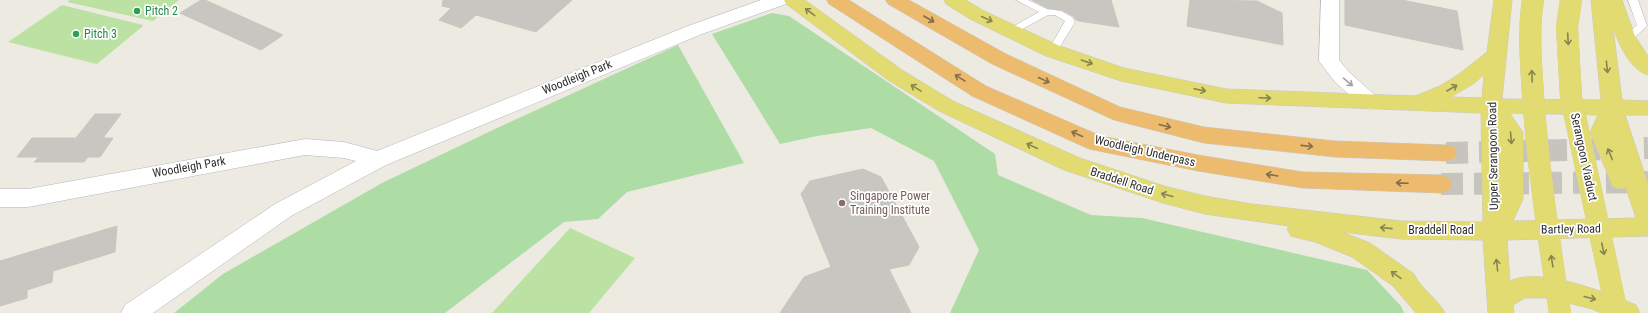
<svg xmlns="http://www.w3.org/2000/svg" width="1648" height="313" font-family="'Roboto Condensed',sans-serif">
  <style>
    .green { fill: #aedca5 }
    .pitch { fill: #bbe2a2 }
    .building { fill: #c8c6c0; stroke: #c8c6bb }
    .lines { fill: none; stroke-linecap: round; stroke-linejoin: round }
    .highway-tunnel { stroke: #c6c4bd; stroke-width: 22; stroke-dasharray: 22 11; stroke-linecap: butt }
    .lane-casing { stroke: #b5b5bf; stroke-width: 1 }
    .street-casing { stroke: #b5b5bf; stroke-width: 1 }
    .primary-casing { stroke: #c8c8c8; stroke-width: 1 }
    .highway-casing { stroke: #c8c8c8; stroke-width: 1 }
    .lane { fill: #fff; fill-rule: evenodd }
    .street { fill: #fff; fill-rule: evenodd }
    .primary { fill: #e1db72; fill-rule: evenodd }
    .highway { fill: #ecbb6d; fill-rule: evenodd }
    .primary-bridge-casing { stroke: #c8c8c8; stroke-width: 22; stroke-linecap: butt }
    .primary-bridge { stroke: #e1db72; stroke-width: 22 }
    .oneway { stroke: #878450 }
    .oneway2 { stroke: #836d4a }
    .oneway3 { stroke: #a0a0a0 }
    .leisure-dot { fill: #2e9e5b; stroke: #fff; stroke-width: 1.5 }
    .education-dot { fill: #8d6e63; stroke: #fff; stroke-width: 1.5 }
    .labels { text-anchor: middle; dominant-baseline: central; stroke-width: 3.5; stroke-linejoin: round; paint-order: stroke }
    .leisure-label { font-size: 12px; fill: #27864d; stroke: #fff; text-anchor: start }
    .street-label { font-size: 12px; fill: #2d2d2d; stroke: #fff }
    .education-label { font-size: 12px; fill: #785e54; stroke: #fff; text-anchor: start }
  </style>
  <rect width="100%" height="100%" fill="#eceae1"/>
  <g class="green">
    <polygon points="772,13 789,16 995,154 998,175 1091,215 1142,218 1367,270 1401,306 1404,313 950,313 979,250 934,161 871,128 817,136 780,144 712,34"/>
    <polygon points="678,45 744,163 627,192 598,219 564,222 445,313 174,313 223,274 382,183 497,128"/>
  </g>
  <g class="pitch">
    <polygon points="70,0 179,0 153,21 67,2"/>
    <polygon points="62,5 143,25 143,26 97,64 8,42"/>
    <polygon points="570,228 635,258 589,313 492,313"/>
  </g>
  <g class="building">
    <polygon points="201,0 205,0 283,35 261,50 180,13"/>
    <polygon points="443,0 572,0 536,32 476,15 461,28 439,20 451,8 442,6"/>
    <polygon points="1032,0 1111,0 1119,27 1079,21 1076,20 1073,16 1062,10 1047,8"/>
    <polygon points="1190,0 1257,1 1282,13 1283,45 1187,26"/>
    <polygon points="1345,0 1402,0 1457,11 1463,50 1345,25"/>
    <polygon points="95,114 121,114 103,138 113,138 100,157 88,157 84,162 34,162 39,157 17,157 32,138 76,138"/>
    <polygon points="863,169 881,177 919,247 909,265 889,269 911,313 780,313 804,277 831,267 801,194 810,181"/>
    <polygon points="117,226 115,252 53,271 52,282 27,290 27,298 0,306 0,261"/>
  </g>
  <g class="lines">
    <g class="highway-tunnel">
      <polyline points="1446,153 1648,148"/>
      <polyline points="1441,184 1648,182"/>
    </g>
    <g class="lane-casing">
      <g id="lane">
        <polygon points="1016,0 1028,0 1047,9 1061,11 1072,17 1075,22 1056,53 1053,54 1048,51 1065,21 1055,15 1048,15 1015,33 1009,33 1007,31 1009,29 1039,12"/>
        <polygon points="1628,0 1638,0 1647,26 1635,37 1631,46 1628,47 1623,44 1627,34 1637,25"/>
      </g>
    </g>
    <g class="street-casing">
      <g id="street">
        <polygon points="761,0 788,0 786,4 702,34 386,165 291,216 153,313 121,313 125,305 275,204 356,161 344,158 305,155 28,207 0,207 0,189 28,189 305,139 344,142 377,151 688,26"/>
        <polygon points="1321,0 1339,0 1339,60 1349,72 1377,97 1380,102 1377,107 1370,109 1363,107 1335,82 1319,61"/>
      </g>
    </g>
    <g class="primary-casing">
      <path id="primary" d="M784,0H805L902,70L953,101L1080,158L1164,186L1205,196L1252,204L1401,221L1483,222L1481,113L1226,103L1121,81L1046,56L970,19L946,4L944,0H966L984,11L1060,46L1124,68L1226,89L1415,96L1440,86L1459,74L1487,52L1494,0H1512L1502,99L1601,100L1591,0H1622L1635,36L1648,56V75C1630,70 1619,44 1613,28L1622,100L1648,101V115H1625L1648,184V236L1507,240L1510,281C1540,266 1607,293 1636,305L1640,313H1601L1592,309L1548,298H1525L1513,305L1514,313H1488L1483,240L1401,239L1342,232L1370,243L1414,274C1421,289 1437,298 1445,313H1416L1393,286L1352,257L1315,242L1291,236L1287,229L1289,226L1205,214L1163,203L1064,170L939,111L888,80L786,4ZM1484,75L1482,98L1451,97L1473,84ZM1510,113L1598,115L1590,132L1613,187L1621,189L1626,188L1636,218L1513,221L1523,199V133Z"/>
    </g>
    <g class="highway-casing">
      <g id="highway">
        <polygon points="827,0 849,0 986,86 1101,136 1198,155 1303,172 1441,175 1449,178 1452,184 1449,190 1441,193 1303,188 1198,171 1089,149 972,96 829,4"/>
        <polygon points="886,0 909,0 1006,54 1120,107 1204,127 1335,141 1446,145 1454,147 1457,153 1454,159 1446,161 1335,157 1204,143 1114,120 992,64 888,4"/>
      </g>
    </g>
    <use href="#lane" class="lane"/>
    <use href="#street" class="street"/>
    <use href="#primary" class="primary"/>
    <use href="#highway" class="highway"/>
    <g class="primary-bridge-casing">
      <g id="primary-bridge">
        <path d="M1533,0C1528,31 1531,63 1533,95C1538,168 1549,240 1560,313"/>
        <polyline points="1571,0 1567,27 1571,97 1617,313"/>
      </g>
    </g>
    <use href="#primary-bridge" class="primary-bridge"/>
  </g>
  <defs><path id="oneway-shaft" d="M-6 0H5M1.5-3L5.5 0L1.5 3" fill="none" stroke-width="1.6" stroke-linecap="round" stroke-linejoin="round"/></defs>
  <g class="oneway">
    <use href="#oneway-shaft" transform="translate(810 12) rotate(-143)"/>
    <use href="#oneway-shaft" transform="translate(987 19) rotate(25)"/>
    <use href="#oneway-shaft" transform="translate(1568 39) rotate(87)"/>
    <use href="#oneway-shaft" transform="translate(1087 62) rotate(19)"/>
    <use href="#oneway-shaft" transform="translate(1607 67) rotate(84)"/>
    <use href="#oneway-shaft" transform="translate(1532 76) rotate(-92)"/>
    <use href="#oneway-shaft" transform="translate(916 88) rotate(-149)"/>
    <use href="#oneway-shaft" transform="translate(1452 88) rotate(-30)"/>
    <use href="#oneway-shaft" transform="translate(1200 90) rotate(12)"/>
    <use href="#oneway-shaft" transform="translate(1265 98) rotate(2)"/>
    <use href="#oneway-shaft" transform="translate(1511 138) rotate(85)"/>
    <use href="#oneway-shaft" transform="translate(1032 146) rotate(-155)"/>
    <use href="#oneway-shaft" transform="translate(1610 154) rotate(-112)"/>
    <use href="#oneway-shaft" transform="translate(1167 195) rotate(-165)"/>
    <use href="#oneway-shaft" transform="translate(1386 228) rotate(-174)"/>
    <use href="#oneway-shaft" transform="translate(1603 249) rotate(78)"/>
    <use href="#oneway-shaft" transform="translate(1552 261) rotate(-99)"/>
    <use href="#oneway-shaft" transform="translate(1497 265) rotate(-96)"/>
    <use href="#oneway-shaft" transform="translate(1396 275) rotate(-145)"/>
    <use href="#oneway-shaft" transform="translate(1590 298) rotate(14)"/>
  </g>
  <g class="oneway2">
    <use href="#oneway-shaft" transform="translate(929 19) rotate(30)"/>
    <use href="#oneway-shaft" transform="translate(960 78) rotate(-148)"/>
    <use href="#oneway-shaft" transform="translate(1044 80) rotate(25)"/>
    <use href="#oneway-shaft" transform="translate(1165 126) rotate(14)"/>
    <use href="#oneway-shaft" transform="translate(1077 134) rotate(-156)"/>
    <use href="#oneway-shaft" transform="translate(1307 146) rotate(6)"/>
    <use href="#oneway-shaft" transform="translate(1272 175) rotate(-171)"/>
    <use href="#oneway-shaft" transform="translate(1402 183) rotate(-178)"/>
  </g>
  <use class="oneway3" href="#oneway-shaft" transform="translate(1348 82) rotate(40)"/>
  <g class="leisure-dot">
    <circle cx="137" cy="11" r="4"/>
    <circle cx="76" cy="34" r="4"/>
  </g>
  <circle class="education-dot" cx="842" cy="203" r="4"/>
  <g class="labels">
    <g class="leisure-label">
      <text x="145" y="11">Pitch 2</text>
      <text x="84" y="34">Pitch 3</text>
    </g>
    <g class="street-label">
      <text transform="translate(577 77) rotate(-22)">Woodleigh Park</text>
      <text transform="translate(1145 151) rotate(13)">Woodleigh Underpass</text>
      <text transform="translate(1493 156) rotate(-91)">Upper Serangoon Road</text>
      <text transform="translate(1584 157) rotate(78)">Serangoon Viaduct</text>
      <text transform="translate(189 167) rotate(-10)">Woodleigh Park</text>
      <text transform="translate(1122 181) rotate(18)">Braddell Road</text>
      <text transform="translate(1571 229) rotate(-1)">Bartley Road</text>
      <text x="1441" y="230">Braddell Road</text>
    </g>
    <g class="education-label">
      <text x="850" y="196">Singapore Power<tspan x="850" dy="14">Training Institute</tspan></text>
    </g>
  </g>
</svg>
